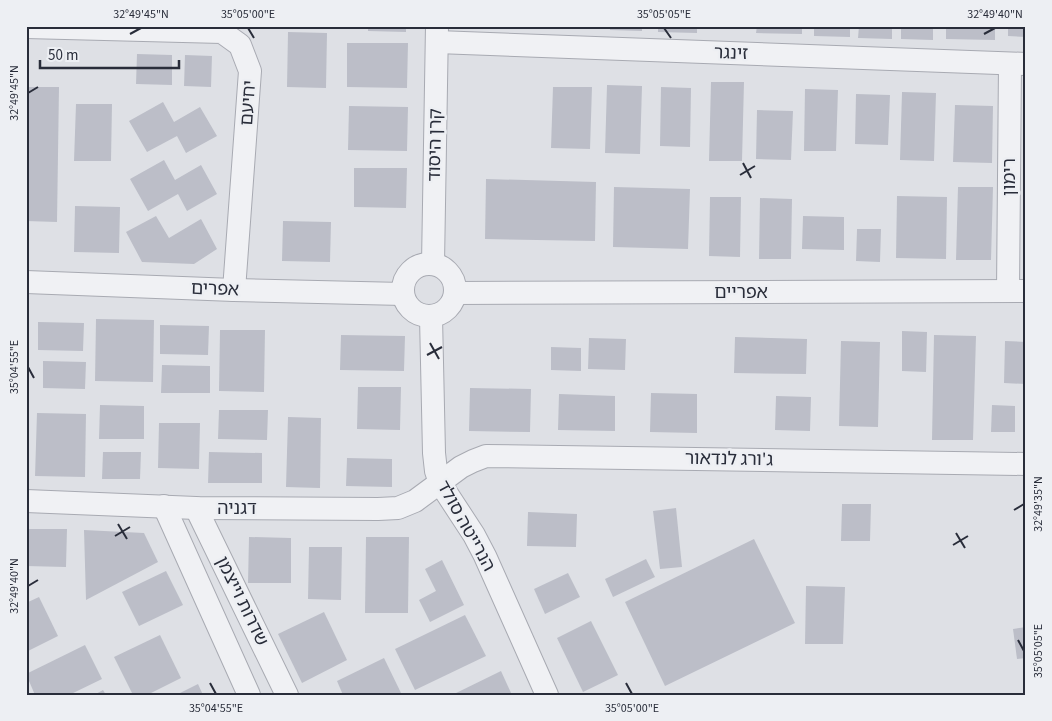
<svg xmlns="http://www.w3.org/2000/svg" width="1052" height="721" font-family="'Source Sans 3','Noto Sans Hebrew',sans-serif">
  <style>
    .building { fill: #bcbec8 }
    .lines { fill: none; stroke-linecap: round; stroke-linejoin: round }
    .minor-casing { stroke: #a8aab2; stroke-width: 24 }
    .minor { stroke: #f0f1f4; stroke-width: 22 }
    .ticks { fill: none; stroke: #292d3a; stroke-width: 2 }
    .labels { text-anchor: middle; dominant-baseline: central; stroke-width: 5; stroke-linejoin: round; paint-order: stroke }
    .street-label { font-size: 18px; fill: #292d3a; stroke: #edeff3 }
    .neatline { fill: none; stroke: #292d3a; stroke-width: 2 }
    .ticks-label { font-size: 12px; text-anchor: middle; fill: #292d3a }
  </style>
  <rect width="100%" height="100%" fill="#dee0e5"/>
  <g class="building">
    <polygon points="368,26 406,26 406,32 368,31"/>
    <rect x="580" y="26" width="18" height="2"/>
    <polygon points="610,26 642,26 642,31 610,30"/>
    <polygon points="658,26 697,26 697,33 658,32"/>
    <polygon points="757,26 802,26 802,34 756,33"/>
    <polygon points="814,26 850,26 850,37 814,36"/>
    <polygon points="859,26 892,26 892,39 858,38"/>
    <polygon points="901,26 933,26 933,40 901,39"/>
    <polygon points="946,26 995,26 995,40 946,39"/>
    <polygon points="1008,26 1026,26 1026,37 1008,36"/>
    <polygon points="288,32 327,33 326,88 287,87"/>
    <polygon points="347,43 408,43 407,88 347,87"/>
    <polygon points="137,54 172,55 172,85 136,84"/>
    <polygon points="185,55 212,56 211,87 184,86"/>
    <polygon points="711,82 744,82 742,161 709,161"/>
    <polygon points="607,85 642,86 640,154 605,153"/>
    <polygon points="29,87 59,87 57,222 26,221"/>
    <polygon points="553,87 592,87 590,149 551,148"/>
    <polygon points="661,87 691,88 690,147 660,146"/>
    <polygon points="805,89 838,90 836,151 804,151"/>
    <polygon points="902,92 936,93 934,161 900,160"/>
    <polygon points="856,94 890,95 888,145 855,144"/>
    <polygon points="163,102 174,122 200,107 217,136 186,153 177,136 147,152 129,121"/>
    <polygon points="76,104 112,104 111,161 74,161"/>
    <polygon points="955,105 993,106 992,163 953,162"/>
    <polygon points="349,106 408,107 407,151 348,150"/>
    <polygon points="757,110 793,111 791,160 756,159"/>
    <polygon points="164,160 175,180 201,165 217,194 187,211 178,194 148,211 130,179"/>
    <polygon points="354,168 407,168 406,208 354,207"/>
    <polygon points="486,179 596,182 595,241 485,239"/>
    <polygon points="614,187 690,189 688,249 613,247"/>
    <polygon points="958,187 993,187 991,260 956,260"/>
    <polygon points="897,196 947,197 946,259 896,258"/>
    <polygon points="710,197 741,197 740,257 709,256"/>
    <polygon points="760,198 792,199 791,259 759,259"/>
    <polygon points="75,206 120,207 119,253 74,252"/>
    <polygon points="156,216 169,238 201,219 217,249 194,264 142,262 126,232"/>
    <polygon points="803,216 844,217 844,250 802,249"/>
    <polygon points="283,221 331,222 330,262 282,261"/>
    <polygon points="857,229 881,229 880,262 856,261"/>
    <polygon points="96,319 154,320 153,382 95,381"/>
    <polygon points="38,322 84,323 83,351 38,350"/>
    <polygon points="160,325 209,326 208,355 160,354"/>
    <polygon points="220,330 265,330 264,392 219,391"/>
    <polygon points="902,331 927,332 926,372 902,371"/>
    <polygon points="341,335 405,336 404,371 340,370"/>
    <polygon points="934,335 976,336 973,440 932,440"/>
    <polygon points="735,337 807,339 806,374 734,373"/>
    <polygon points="589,338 626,339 625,370 588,369"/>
    <polygon points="841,341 880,342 878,427 839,426"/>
    <polygon points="1005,341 1026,342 1026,384 1004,383"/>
    <polygon points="551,347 581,348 581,371 551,370"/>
    <polygon points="43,361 86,362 85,389 43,388"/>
    <polygon points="162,365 210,366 210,393 161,393"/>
    <polygon points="358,387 401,387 400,430 357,429"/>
    <polygon points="470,388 531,389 530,432 469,431"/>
    <polygon points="651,393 697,394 697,433 650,432"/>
    <polygon points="559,394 615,396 615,431 558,430"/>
    <polygon points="776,396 811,397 810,431 775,430"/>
    <polygon points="100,405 144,406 144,439 99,439"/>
    <polygon points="992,405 1015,406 1015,432 991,432"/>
    <polygon points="219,410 268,410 267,440 218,439"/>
    <polygon points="37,413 86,414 85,477 35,476"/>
    <polygon points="288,417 321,418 320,488 286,487"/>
    <polygon points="159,423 200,423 199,469 158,468"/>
    <polygon points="103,452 141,452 140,479 102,479"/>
    <polygon points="209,452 262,453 262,483 208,483"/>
    <polygon points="347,458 392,459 392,487 346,486"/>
    <polygon points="842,504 871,504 870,541 841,541"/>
    <polygon points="676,508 682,567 660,569 653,511"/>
    <polygon points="528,512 577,514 576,547 527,546"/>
    <polygon points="26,529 67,529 66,567 26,566"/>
    <polygon points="84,530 144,533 158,562 86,600"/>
    <polygon points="249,537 291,538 291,583 248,583"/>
    <polygon points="366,537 409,537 408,613 365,613"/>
    <polygon points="754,539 795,623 665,686 625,602"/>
    <polygon points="309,547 342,547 341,600 308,599"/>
    <polygon points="646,559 655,577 613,597 605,579"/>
    <polygon points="442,560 464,605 430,622 419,600 436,591 425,569"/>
    <polygon points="166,571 183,605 139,626 122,592"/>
    <polygon points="568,573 580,597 545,614 534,589"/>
    <polygon points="806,586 845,587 843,644 805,644"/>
    <polygon points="39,597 58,636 26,652 26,603"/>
    <polygon points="324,612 347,660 302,683 278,634"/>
    <polygon points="465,615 486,656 415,690 395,649"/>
    <polygon points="591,621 618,675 583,692 557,638"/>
    <polygon points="1026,627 1026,658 1017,659 1013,629"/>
    <polygon points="160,635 181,678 147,695 133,695 114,657"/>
    <polygon points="85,645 102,679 69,695 35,695 26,674"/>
    <polygon points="384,658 402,695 343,695 337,681"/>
    <polygon points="501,671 512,695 452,695"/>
    <polygon points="198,684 203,695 176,695"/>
    <polygon points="103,690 106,695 94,695"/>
  </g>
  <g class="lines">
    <g class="minor-casing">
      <g id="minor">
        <polyline points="26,27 222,32 240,45 250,71 234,290"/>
        <polyline points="437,42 1026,64"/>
        <circle cx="429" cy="290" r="26"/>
        <polyline points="433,264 437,26"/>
        <polyline points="26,282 234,290 403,294"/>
        <polyline points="1008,291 1010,64"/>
        <polyline points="456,293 1026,291"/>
        <polyline points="431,317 434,453 436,471 440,483 474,535 485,556 547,695"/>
        <polyline points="26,501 196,508 378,509 398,508 415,501 461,467 473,461 486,456 1026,464"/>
        <polyline points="164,506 249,695"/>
        <polyline points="196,508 287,695"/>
      </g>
    </g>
    <use href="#minor" class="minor"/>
  </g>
  <path class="ticks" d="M248,28L254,38M664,28L671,38M130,34L141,28M984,34L995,28M28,93L38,87M743,163L751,178M740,175L755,166M430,343L439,359M427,355L442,347M28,367L34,378M1014,510L1024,504M118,524L127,539M956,533L965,548M115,536L130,527M953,545L968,536M28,586L38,580M1018,640L1024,651M210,683L216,694M626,683L632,694"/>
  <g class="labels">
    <g class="street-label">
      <text transform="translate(731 53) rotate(2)">זינגר</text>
      <text transform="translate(248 103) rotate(-86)">יחיעם</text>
      <text transform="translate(435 145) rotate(-89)">קרן היסוד</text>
      <text transform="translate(1009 177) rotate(-90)">רימון</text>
      <text transform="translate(215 289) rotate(2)">אפרים</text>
      <text x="741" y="292">אפריים</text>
      <text transform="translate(729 459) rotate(1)">ג'ורג לנדאור</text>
      <text x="237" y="508">דגניה</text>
      <text transform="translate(466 526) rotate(61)">הנרייטה סולד</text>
      <text transform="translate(242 601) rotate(64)">שדרות וייצמן</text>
    </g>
  </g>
  <rect width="1052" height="721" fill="none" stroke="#edeff3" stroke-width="55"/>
  <path d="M40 60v8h139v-8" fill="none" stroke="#292d3a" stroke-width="2.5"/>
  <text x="48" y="60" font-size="15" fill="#292d3a" stroke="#edeff3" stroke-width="4" paint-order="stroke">50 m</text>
  <rect x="28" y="28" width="996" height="666" class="neatline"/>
  <g class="ticks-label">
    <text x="141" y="18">32°49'45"N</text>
    <text x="248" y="18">35°05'00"E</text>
    <text x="664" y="18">35°05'05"E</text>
    <text x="995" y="18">32°49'40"N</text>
    <text transform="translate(14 93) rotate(-90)" y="4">32°49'45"N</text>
    <text transform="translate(14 367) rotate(-90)" y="4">35°04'55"E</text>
    <text transform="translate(1038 504) rotate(-90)" y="4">32°49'35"N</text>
    <text transform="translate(14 586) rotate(-90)" y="4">32°49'40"N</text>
    <text transform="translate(1038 651) rotate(-90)" y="4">35°05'05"E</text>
    <text x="216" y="712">35°04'55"E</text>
    <text x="632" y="712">35°05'00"E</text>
  </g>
</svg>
